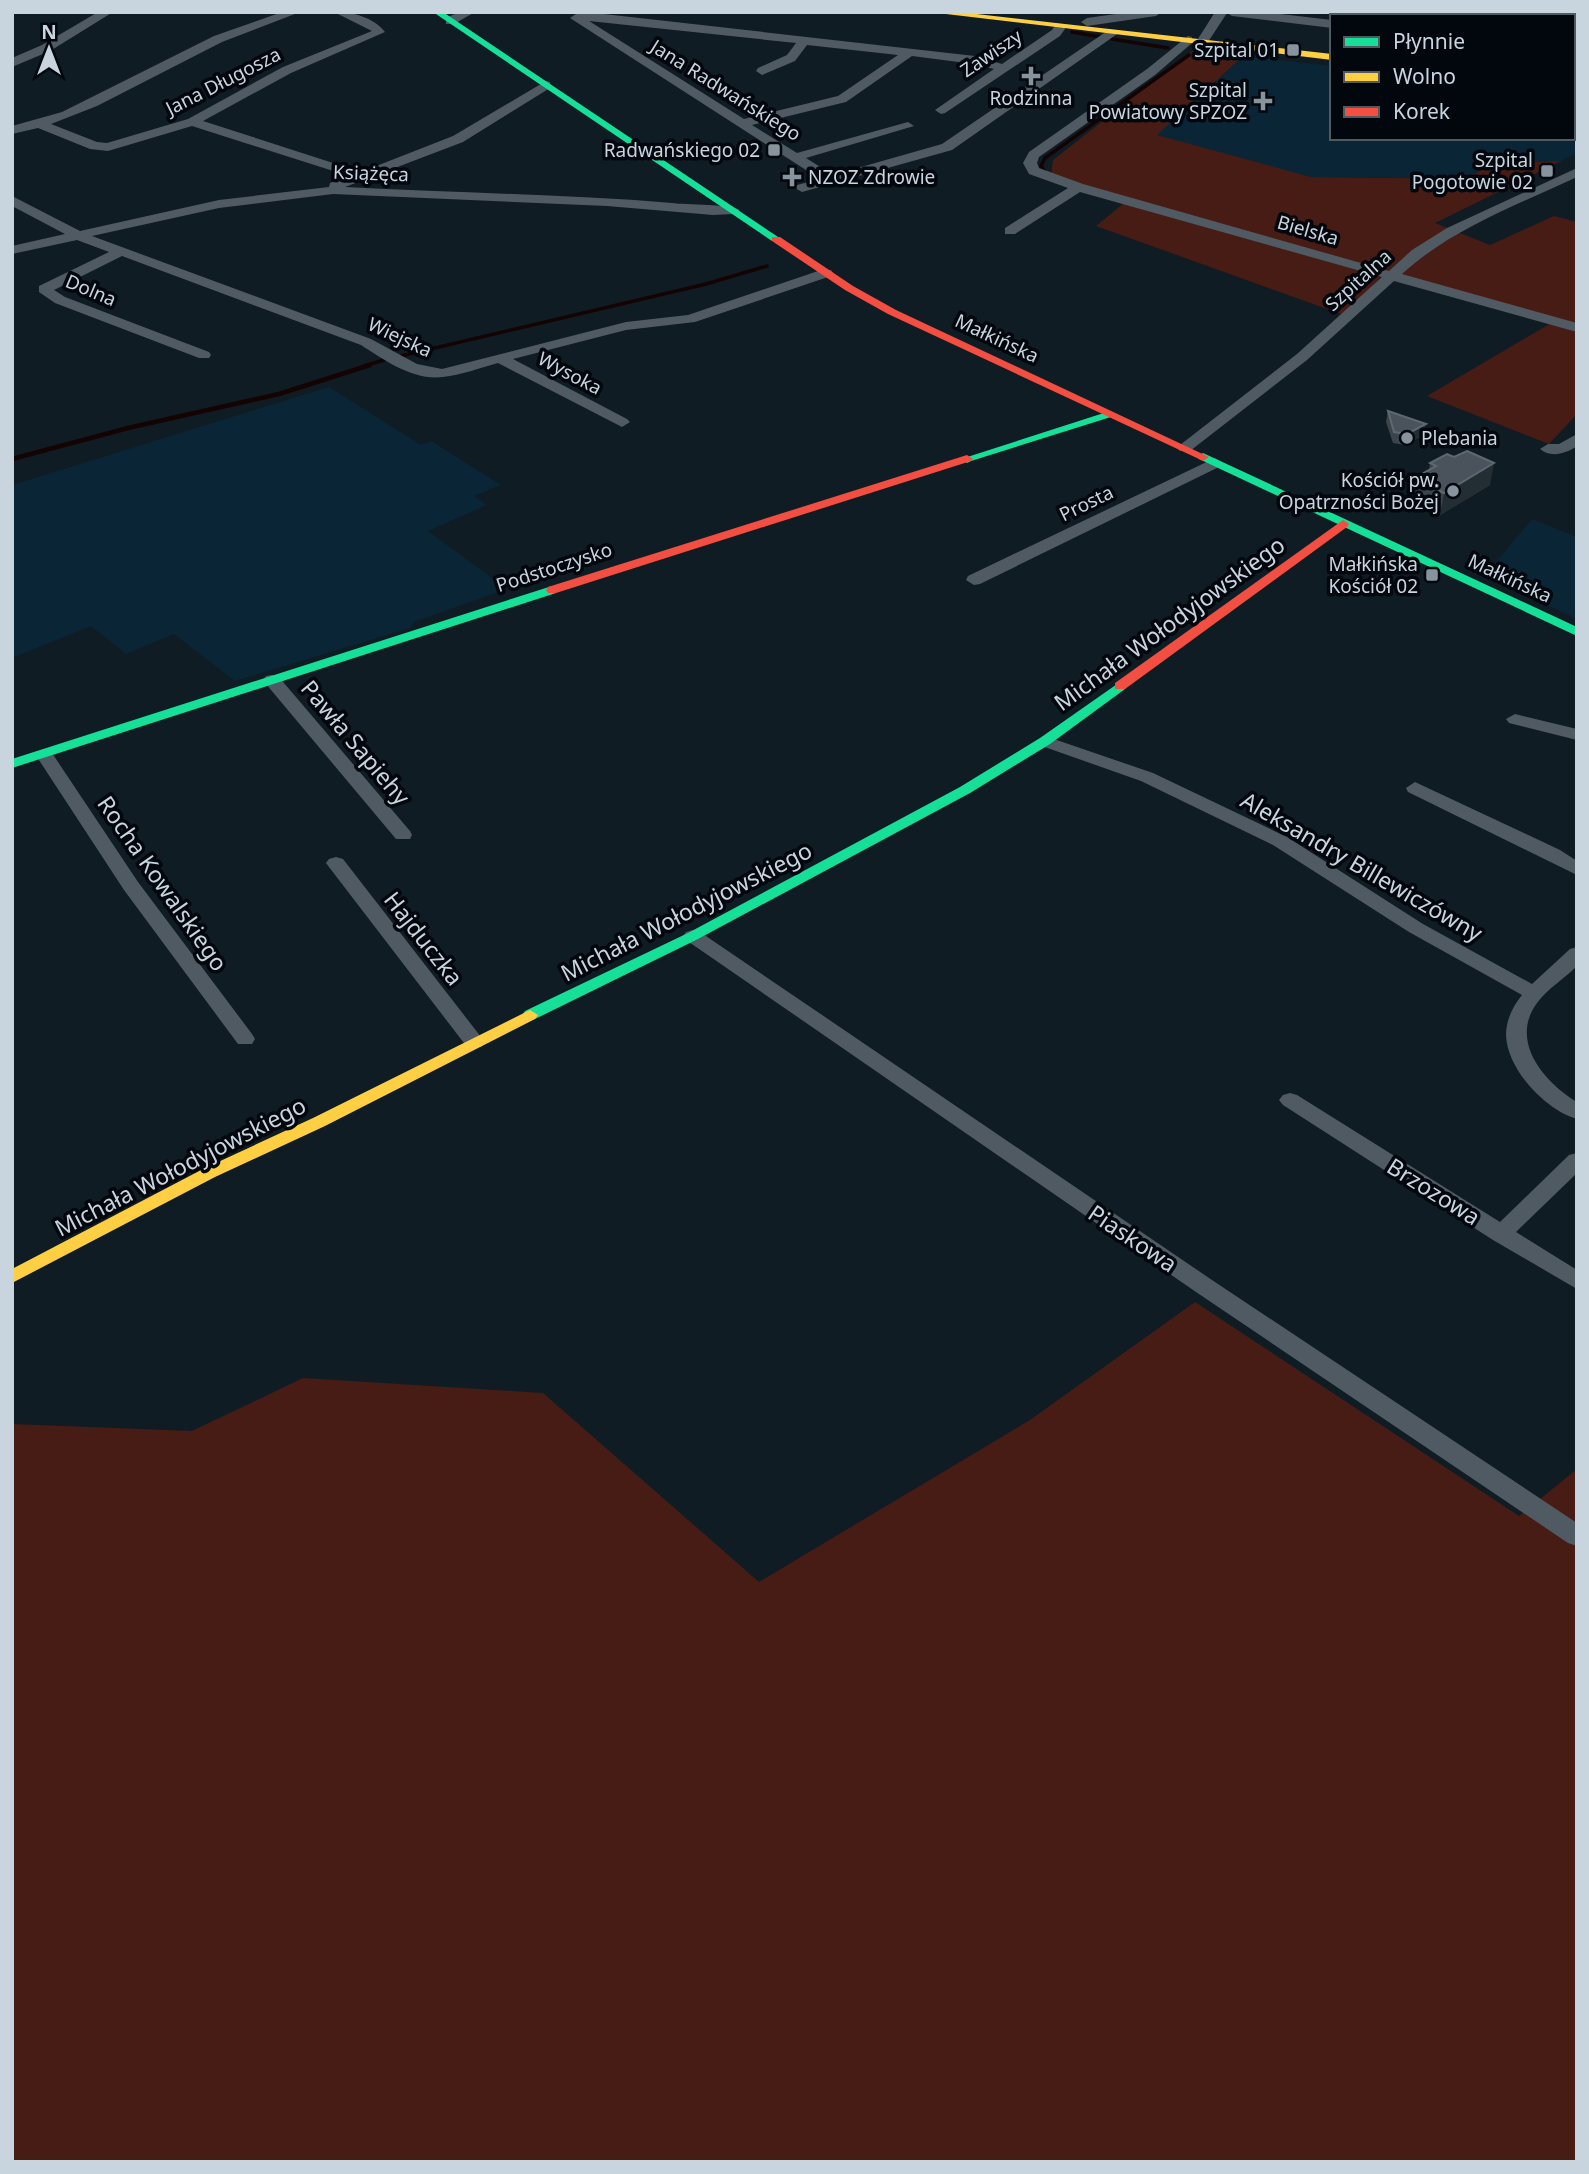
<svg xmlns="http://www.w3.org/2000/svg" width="1589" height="2174" font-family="'Noto Sans',sans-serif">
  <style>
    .built { fill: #0a2535 }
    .green { fill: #471c15 }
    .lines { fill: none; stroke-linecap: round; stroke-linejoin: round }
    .stream-far1 { stroke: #140303; stroke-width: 3.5 }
    .stream { stroke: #140303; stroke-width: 4.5 }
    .street { fill: #4f5a62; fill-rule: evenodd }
    .fast { fill: #16e098; fill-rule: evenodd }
    .slow { fill: #ffcf43; fill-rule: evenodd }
    .jam { fill: #f24e42; fill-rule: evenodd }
    .wall { fill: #3b444b }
    .shaded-wall { fill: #232d34 }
    .building { fill: #4a535b; stroke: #5e686f; stroke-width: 2 }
    .poi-dot { fill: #88949d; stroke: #02070d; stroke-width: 2.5 }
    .labels { text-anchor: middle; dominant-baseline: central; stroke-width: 7; stroke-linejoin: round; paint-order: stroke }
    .far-poi-label { font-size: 19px; fill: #c8d4de; stroke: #02070d; text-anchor: end }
    .far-street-label { font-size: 19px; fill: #c8d4de; stroke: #02070d }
    .street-label { font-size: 23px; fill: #c8d4de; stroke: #02070d }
  </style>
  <rect width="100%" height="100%" fill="#101c23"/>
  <g class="built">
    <polygon points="1243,56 1332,66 1332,138 1561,138 1577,143 1577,153 1561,161 1492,163 1466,179 1311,177 1156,135"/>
    <polygon points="329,387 421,445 431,441 501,485 474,496 487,505 428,531 507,589 414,622 410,628 235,681 174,634 126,654 91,626 12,658 12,485"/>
    <polygon points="1532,519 1577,537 1577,619 1484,576"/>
  </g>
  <g class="green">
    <polygon points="1408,12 1577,12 1577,85 1573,85 1573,16 1408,16"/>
    <polygon points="1196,48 1243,56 1157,135 1311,177 1466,179 1492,163 1561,161 1435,223 1490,245 1554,216 1577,222 1577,414 1549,444 1427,396 1558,319 1387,271 1344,315 1096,226 1129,199 1051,176 1053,160"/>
    <polygon points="1195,1302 1519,1516 1577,1469 1577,2162 12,2162 12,1424 192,1431 303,1378 543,1393 759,1582 1030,1420"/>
  </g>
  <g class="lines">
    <g class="stream-far1">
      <polyline points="1072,32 1101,37"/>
      <polyline points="1112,39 1168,48"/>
      <polyline points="1045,172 1041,166 1045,158 1189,55"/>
      <polyline points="401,356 706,284 767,266"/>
      <polyline points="364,366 384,360"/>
    </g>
    <polyline class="stream" points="12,459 128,428 279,394 370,365"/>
    <g class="street">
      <polygon points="98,12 113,12 50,51 12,67 12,58 42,45"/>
      <path d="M282,12H300L222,42L97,106L51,124L97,142L107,143L188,119L283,67L372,31L334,12C353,12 373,17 385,32L291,73L203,121L361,172L453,136L546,81L550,82V88L463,142L345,187C454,193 563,194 672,203C685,205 732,204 740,210L733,214L713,215L607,206L333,194L219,208L92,236L371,339L417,364L442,369L626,322L688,315L821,270H831L833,273L831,276L695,322L626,330L513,359L627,419L630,422L622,427L498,363C480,368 461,375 443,377C414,381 384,360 361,345L122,256L54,290L65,297L209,352L211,355L209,358H199L55,303L39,292V286L109,252L77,240L12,254V246L65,234L12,206V196L80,231L219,200L329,187L330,183L349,176L192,126L108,151L90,149L38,128L12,134V126L62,112L214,36Z"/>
      <polygon points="459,12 475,12 454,24 446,24 446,18"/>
      <polygon points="1130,12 1162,12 1156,16 1087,26 1081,22 1087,18"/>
      <polygon points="1215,12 1263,12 1332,20 1332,28 1232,16 1227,13 1206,45 1198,45 1196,42"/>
      <path d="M595,13L975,56L1002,64L1052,30L1057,23L1067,26L1060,36L945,113L941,114L935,110L994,69L974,64L912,56L846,102L752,125L797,153L908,122L914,126L806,158L833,175L942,144L1110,29L1120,32L952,150L802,192L795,188L797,185L820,179L570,18L576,14ZM589,21L796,43L787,55L758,68L756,71L762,75L795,61L807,45L898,55L838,96L744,119Z"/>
      <path d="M1188,36L1192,37V43L1155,75L1039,157L1037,163L1039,168L1083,184L1389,271L1412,250L1447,228L1577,168V177C1517,205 1451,229 1402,274L1577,323V332L1394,281L1307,360L1190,451H1180L1177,448L1180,445L1297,354L1382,277L1080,192L1015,234H1005V228L1068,188L1029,174L1023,163L1029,152L1147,69Z"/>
      <path d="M1577,434V446C1566,454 1550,458 1540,449L1548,444H1559Z"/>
      <polygon points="1215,458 1223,463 1221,466 980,584 974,585 966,580 968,576"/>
      <polygon points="272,675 278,676 410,831 412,835 410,839 396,839 266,684 263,680 266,676"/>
      <polygon points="1515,714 1577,729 1577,740 1509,723 1506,719"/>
      <path d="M1045,736L1153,773L1287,837L1423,924L1532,984L1570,949L1577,947V966C1564,979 1547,989 1537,1003C1509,1041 1544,1082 1577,1102V1119C1545,1110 1507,1069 1506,1035C1506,1020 1513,1006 1522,995L1409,932L1273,845L1141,781L1039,745L1036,741Z"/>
      <polygon points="44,749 50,750 138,882 252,1034 255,1039 252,1044 238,1044 124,890 35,754"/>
      <polygon points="1415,782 1560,850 1577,861 1577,875 1408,792 1406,788"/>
      <polygon points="336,857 343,859 481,1037 484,1042 481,1047 467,1047 329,867 326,863 329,859"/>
      <polygon points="693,930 700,932 1212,1280 1577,1523 1577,1546 1568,1543 1196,1292 686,940 683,936 686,932"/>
      <polygon points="1290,1093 1297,1095 1500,1222 1569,1155 1577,1153 1577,1173 1516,1232 1577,1270 1577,1289 1493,1240 1283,1105 1279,1100 1283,1095"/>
    </g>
    <g class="fast">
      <polygon points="433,12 443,12 781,239 772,241"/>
      <polygon points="1573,87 1577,88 1577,94 1573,93"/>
      <polygon points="1110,411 1116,414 1114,416 971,461 967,463 961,459"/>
      <polygon points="1203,453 1577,627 1577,636 1199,459 1197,457"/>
      <polygon points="552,586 558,590 556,593 12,768 12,759"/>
      <polygon points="1120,682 1127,686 1125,689 1050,744 970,793 698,939 535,1019 530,1020 522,1015 525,1011 688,933 960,787 1040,738"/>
    </g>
    <g class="slow">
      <polygon points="929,12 959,12 1332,54 1332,60"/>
      <polygon points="530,1010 538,1015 535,1019 325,1126 215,1177 12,1283 12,1269 203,1169 313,1118"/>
    </g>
    <g class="jam">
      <polygon points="772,237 780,237 853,286 896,310 1209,457 1203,461 1199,459 888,314 845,290 772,241"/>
      <polygon points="967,455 973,459 971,461 556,593 548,593 546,590 548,587"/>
      <polygon points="1343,520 1349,524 1347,527 1125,689 1115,689 1115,683"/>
    </g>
  </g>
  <g class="wall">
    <polygon points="1388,411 1424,435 1405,445 1393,443 1386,422"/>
    <polygon points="1430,463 1490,485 1440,515 1409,501 1413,479 1429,470"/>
  </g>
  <g class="shaded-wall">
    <polygon points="1426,424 1424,435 1405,445 1407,434"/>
    <polygon points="1494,463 1490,485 1440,515 1444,493"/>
  </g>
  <g class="building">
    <polygon points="1388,411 1426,424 1407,434 1394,432"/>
    <polygon points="1467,451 1494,463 1444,493 1413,479 1436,466 1430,463 1447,454 1454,457"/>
  </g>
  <g class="poi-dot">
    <rect x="1286" y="43" width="14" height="14" rx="3.5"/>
    <path d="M1027.5 65.5h7v7h7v7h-7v7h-7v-7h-7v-7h7z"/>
    <path d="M1259.5 90.5h7v7h7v7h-7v7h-7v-7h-7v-7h7z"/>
    <rect x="767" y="143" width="14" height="14" rx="3.5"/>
    <rect x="1540" y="164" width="14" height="14" rx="3.5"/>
    <path d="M788.5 166.5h7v7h7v7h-7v7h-7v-7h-7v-7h7z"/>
    <circle cx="1407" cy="438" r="7"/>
    <circle cx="1453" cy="491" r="7"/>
    <rect x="1425" y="568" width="14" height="14" rx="3.5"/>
  </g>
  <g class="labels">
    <g class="far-poi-label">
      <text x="1279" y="50">Szpital 01</text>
      <text x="1247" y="90">Szpital<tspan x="1247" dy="22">Powiatowy SPZOZ</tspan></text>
      <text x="1031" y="98" text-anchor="middle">Rodzinna</text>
      <text x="760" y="150">Radwańskiego 02</text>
      <text x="1533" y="160">Szpital<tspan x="1533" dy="22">Pogotowie 02</tspan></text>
      <text x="808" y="177" text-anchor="start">NZOZ Zdrowie</text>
      <text x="1421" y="438" text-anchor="start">Plebania</text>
      <text x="1439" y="480">Kościół pw.<tspan x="1439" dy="22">Opatrzności Bożej</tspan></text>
      <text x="1418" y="564">Małkińska<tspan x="1418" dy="22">Kościół 02</tspan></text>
    </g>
    <g class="far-street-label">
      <text transform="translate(991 53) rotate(-34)">Zawiszy</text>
      <text transform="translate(223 81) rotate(-27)">Jana Długosza</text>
      <text transform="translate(726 90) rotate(32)">Jana Radwańskiego</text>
      <text transform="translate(371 173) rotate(2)">Książęca</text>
      <text transform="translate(1308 230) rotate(16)">Bielska</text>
      <text transform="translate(1358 280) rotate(-42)">Szpitalna</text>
      <text transform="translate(91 290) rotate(23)">Dolna</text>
      <text transform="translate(400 337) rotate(25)">Wiejska</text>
      <text transform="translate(997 338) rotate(25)">Małkińska</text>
      <text transform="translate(570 373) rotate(28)">Wysoka</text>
      <text transform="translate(1086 503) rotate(-26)">Prosta</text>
      <text transform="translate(554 567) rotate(-18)">Podstoczysko</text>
      <text transform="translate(1510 578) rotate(25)">Małkińska</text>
    </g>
    <g class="street-label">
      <text transform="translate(1169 623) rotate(-36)">Michała Wołodyjowskiego</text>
      <text transform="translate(356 742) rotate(50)">Pawła Sapiehy</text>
      <text transform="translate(1362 866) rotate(30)">Aleksandry Billewiczówny</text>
      <text transform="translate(163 883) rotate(55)">Rocha Kowalskiego</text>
      <text transform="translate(686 911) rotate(-27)">Michała Wołodyjowskiego</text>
      <text transform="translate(424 938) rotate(52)">Hajduczka</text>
      <text transform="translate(180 1166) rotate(-27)">Michała Wołodyjowskiego</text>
      <text transform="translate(1434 1191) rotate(32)">Brzozowa</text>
      <text transform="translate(1133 1238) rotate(34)">Piaskowa</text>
    </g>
  </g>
  <rect width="1589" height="2174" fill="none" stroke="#c8d4de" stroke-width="28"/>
  <rect x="1330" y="14" width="245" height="126" fill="#02070d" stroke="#515961" stroke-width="2"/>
  <rect x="1344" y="37" width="35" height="10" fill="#16e098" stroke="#515961" stroke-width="2"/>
  <text x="1393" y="49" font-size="21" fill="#c8d4de">Płynnie</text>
  <rect x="1344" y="72" width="35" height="10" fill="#ffcf43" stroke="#515961" stroke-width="2"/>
  <text x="1393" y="84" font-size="21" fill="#c8d4de">Wolno</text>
  <rect x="1344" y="107" width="35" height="10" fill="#f24e42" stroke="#515961" stroke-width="2"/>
  <text x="1393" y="119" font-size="21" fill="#c8d4de">Korek</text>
  <g transform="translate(49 49)" stroke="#02070d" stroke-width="5" paint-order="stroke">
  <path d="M0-5L12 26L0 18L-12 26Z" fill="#c8d4de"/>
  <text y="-10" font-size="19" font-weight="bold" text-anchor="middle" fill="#c8d4de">N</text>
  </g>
</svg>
